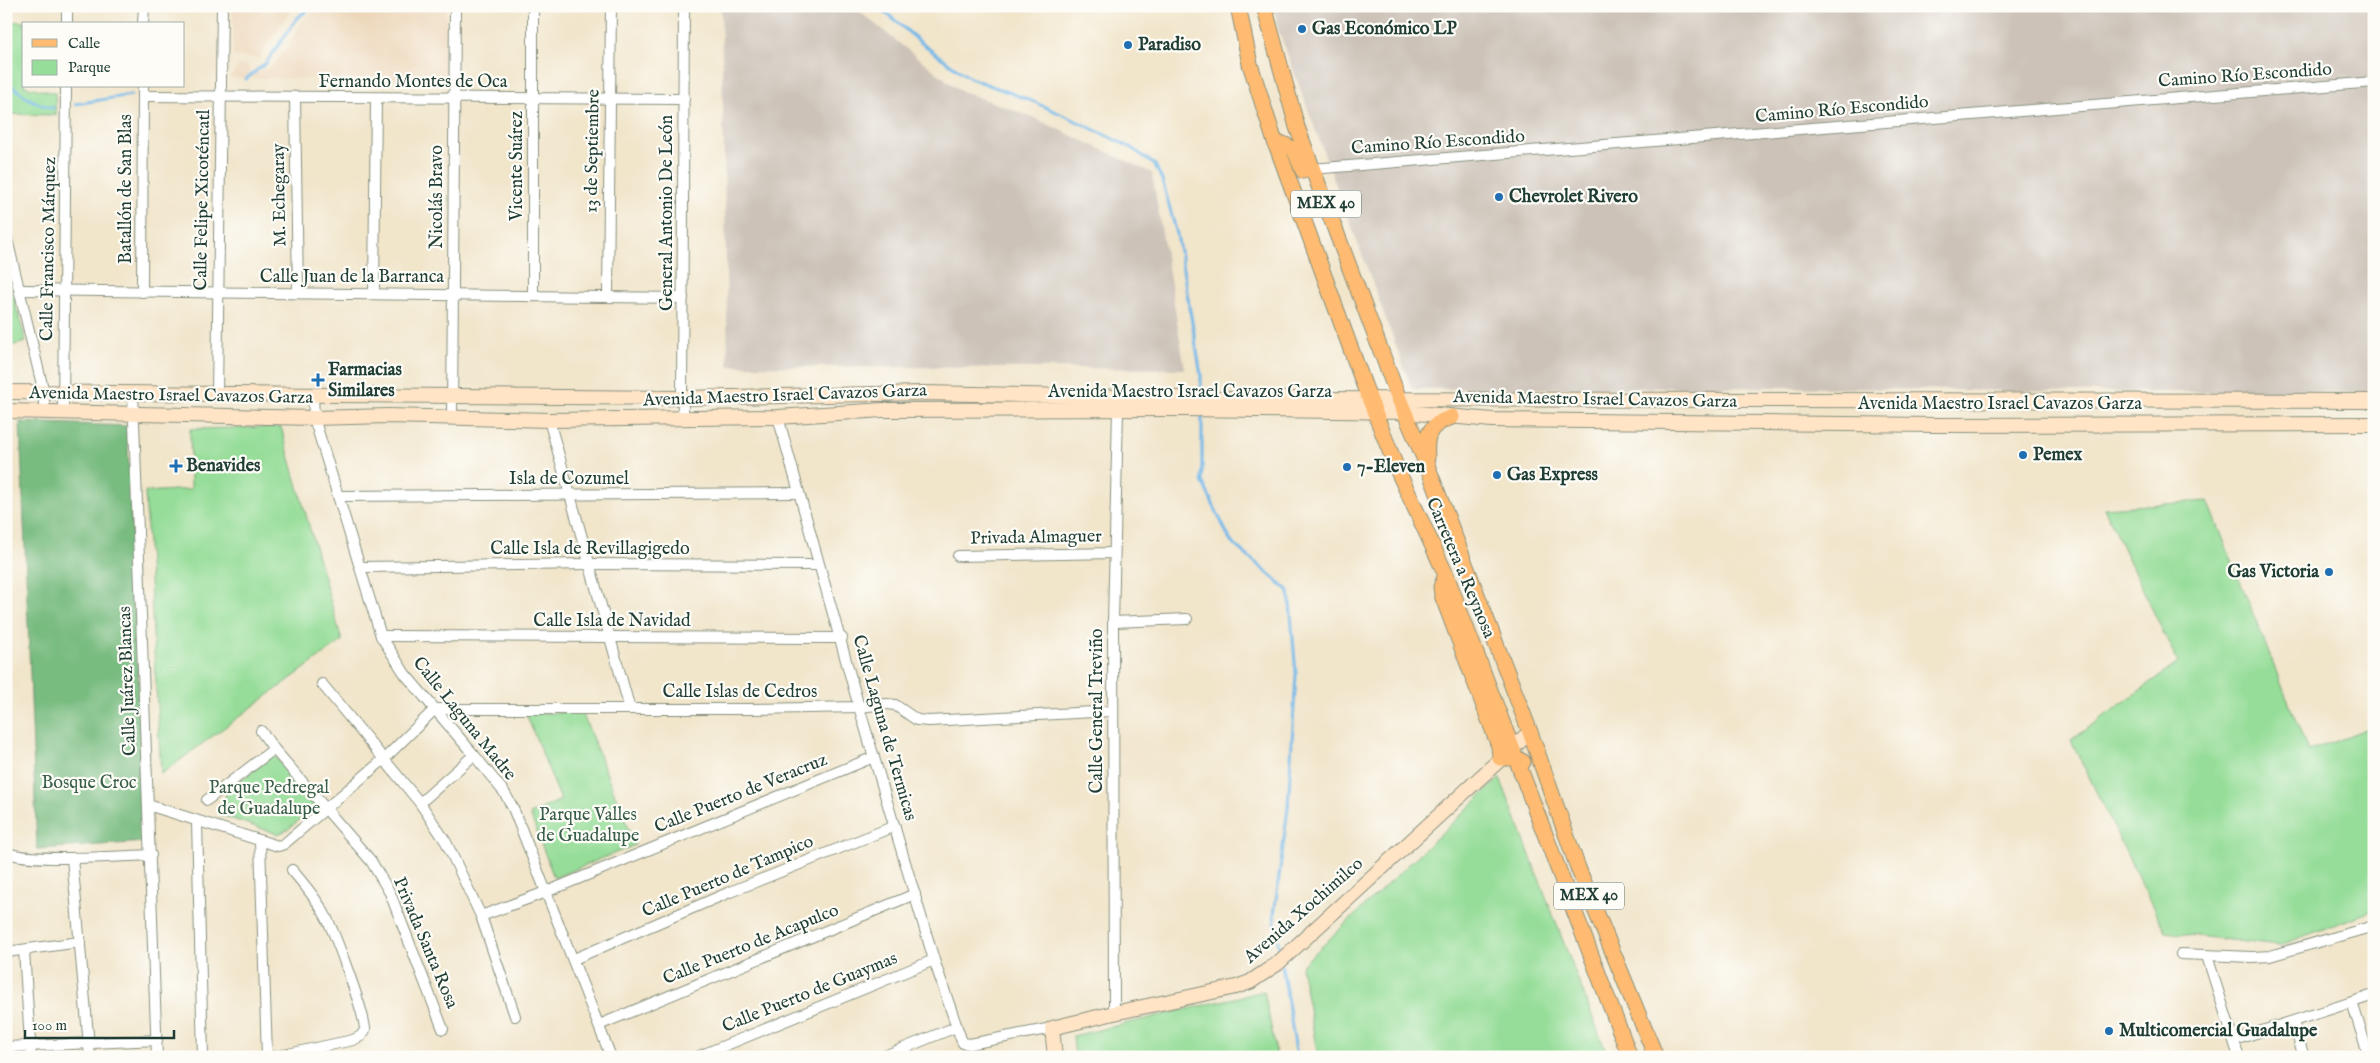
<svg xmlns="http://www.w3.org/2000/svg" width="2380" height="1063" font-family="'IM FELL English',serif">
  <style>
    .built { fill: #edd7ba }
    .industrial { fill: #ccc2b8 }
    .green { fill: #95dd98; stroke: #5a8d66 }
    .forest { fill: #78bc80; stroke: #4c7c5a }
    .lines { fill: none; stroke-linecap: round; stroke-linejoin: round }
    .stream { stroke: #72b8e9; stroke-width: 3 }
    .street-casing { stroke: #88917f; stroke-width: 12 }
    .secondary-casing { stroke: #88917f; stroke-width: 16 }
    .primary-casing { stroke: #88917f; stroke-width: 17 }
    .street { stroke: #fff; stroke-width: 10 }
    .secondary { stroke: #ffe4c6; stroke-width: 14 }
    .primary { stroke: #febb71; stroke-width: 15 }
    .poi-dot { fill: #1f6fb2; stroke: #fdfcf7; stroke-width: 2 }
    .labels { text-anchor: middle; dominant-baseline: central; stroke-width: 4.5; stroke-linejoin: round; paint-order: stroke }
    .shield { fill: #fdfcf7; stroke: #62766e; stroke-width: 1 }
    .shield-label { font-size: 16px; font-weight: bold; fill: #1f3d34 }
    .poi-label { font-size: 18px; font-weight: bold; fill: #1f3d34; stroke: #fdfcf7; text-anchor: start }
    .street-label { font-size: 18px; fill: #1f3d34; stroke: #fdfcf7 }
    .park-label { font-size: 18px; fill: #375d48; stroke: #fdfcf7 }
  </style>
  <rect width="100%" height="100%" fill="#fdfcf7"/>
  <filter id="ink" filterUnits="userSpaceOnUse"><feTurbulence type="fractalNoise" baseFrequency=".02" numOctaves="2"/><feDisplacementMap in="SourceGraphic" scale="10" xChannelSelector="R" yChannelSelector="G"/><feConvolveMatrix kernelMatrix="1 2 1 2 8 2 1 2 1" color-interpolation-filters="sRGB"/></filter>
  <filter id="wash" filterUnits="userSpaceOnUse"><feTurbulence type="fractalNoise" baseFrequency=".0096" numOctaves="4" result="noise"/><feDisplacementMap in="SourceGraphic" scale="20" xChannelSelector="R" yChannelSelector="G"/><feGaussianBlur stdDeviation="1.12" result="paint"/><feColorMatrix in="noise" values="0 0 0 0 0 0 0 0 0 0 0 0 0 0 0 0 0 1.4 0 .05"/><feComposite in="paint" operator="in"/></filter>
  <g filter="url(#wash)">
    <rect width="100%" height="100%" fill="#f1e5ca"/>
    <g class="built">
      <polygon points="233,6 298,6 288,14 259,58 233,56"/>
      <polygon points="320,6 446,6 448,80 230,78 238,65 248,66 250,75 272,66 288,47 305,17"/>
    </g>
    <g class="industrial">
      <polygon points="721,6 852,6 959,90 1032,117 1152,173 1185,369 728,366"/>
      <polygon points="1274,6 2374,6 2374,392 2071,392 1774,387 1412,389 1278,29"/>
    </g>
    <g class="green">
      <polygon points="6,21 25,22 24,86 55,93 56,115 6,114"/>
      <polygon points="6,270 26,342 6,347"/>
      <polygon points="281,427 342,641 161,774 145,492 191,489 190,429"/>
      <polygon points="2208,501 2308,751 2374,726 2374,910 2278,946 2165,932 2071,740 2178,663 2104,508"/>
      <polygon points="582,712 635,845 554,878 530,814 561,800 526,714"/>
      <polygon points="274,755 316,806 287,830 278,834 220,815 227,790"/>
      <polygon points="1500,778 1608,1057 1318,1057 1301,966"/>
      <polygon points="1264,991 1277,1057 1075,1057 1073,1036"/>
    </g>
    <polygon class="forest" points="20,422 127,426 146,842 37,849"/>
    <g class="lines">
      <g class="stream">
        <polyline points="878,6 925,46 970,78 1027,99 1070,118 1132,148 1155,165 1162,180 1177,234 1201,375 1201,396"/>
        <polyline points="246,79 266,63 297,18 313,6"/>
        <path d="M6,81C23,95 31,103 53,108"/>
        <polyline points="75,104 131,95"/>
        <polyline points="1202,412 1202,481 1231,542 1289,591 1296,674 1288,808 1274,915 1280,955"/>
        <polyline points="1282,966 1297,1057"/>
      </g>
    </g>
  </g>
  <g filter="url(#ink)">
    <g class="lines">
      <g class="street-casing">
        <g id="street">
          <polyline points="67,24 67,6"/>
          <polyline points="143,24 144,6"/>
          <polyline points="143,96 684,99"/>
          <polyline points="295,98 298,293"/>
          <polyline points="1312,169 2374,82"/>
          <polyline points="6,235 44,393 44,412"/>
          <polyline points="21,290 683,298"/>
          <polyline points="142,292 143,86"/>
          <polyline points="374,293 376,98"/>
          <polyline points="533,295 533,6"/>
          <polyline points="608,296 611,6"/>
          <polyline points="133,394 157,1057"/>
          <polyline points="217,395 222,6"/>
          <polyline points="313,395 314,418 381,636 405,674 474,755 504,792 513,808 611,1057"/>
          <polyline points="63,412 66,86"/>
          <polyline points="778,417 859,707 934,960 961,1039 963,1043 970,1044 1052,1028"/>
          <polyline points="452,418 455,6"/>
          <polyline points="684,419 682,398 684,6"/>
          <polyline points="549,420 630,709"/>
          <polyline points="339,496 799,493"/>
          <polyline points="958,556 1114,553"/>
          <polyline points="361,567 590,564 819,565"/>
          <polyline points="1113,622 1187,619"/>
          <polyline points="381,636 842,638"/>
          <polyline points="322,684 420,803 446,842 481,916 515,1016"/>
          <polyline points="261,731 274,749 371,861 390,893 443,1029"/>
          <polyline points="207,800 274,749"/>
          <polyline points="420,803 474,755"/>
          <polyline points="148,805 278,846 284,844 383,760 435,709 750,709 859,707 887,704 895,705 917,720 929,721 1113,711"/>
          <polyline points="197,822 203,1057"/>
          <polyline points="260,842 267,1057"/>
          <path d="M6,852C25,863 124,856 151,855"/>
          <polyline points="72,858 90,1057"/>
          <polyline points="481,916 546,892 874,757"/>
          <polyline points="24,950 31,1057"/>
          <polyline points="6,952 80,942"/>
          <polyline points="2181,954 2252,957 2270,956 2374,926"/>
          <polyline points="2207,956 2239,1057"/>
          <polyline points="574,959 730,892 895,826"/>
          <polyline points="2352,1002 2369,1057"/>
          <polyline points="1114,1013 1113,622 1118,410"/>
          <polyline points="2293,1022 2304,1057"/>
          <polyline points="599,1025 915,894"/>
          <polyline points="2234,1040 2374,995"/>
          <polyline points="6,1047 157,1040"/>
          <path d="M274,1057L353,1040L361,1036L365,1030C365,1014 334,930 324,913C315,897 304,884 292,870"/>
          <polyline points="697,1057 934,960"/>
          <polyline points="882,1057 956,1027"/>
        </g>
      </g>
      <g class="secondary-casing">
        <g id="secondary">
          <polyline points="6,392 682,398 923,393 1224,399 2374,401"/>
          <polyline points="6,411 314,418 388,416 549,420 778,417 883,410 1183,409 1405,412 1492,420 1935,425 2374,424"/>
          <polyline points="1055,1057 1052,1028 1114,1013 1236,987 1250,982 1277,964 1530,732"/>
        </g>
      </g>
      <g class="primary-casing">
        <g id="primary">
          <polyline points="1238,6 1250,64 1273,136 1364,385 1397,469 1446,575 1630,1057"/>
          <polyline points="1264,6 1297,127 1320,189 1399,399 1427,465 1530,732 1578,868 1656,1057"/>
          <polyline points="1276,146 1283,144 1294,149 1303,171"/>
          <path d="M1427,458C1425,434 1429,425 1452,417"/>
          <polyline points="1446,575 1441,587 1442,595 1499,746 1500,758 1516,758 1523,762"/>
        </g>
      </g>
      <use href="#street" class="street"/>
      <use href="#secondary" class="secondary"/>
      <use href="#primary" class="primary"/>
    </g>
  </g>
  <g class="poi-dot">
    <circle cx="1302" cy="29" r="5"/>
    <circle cx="1128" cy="45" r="5"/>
    <circle cx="1499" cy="197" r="5"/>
    <path d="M315.5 372.5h5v5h5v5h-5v5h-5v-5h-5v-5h5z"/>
    <circle cx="2023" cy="455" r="5"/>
    <path d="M173.5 458.5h5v5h5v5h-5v5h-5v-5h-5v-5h5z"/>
    <circle cx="1347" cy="467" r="5"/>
    <circle cx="1497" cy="475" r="5"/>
    <circle cx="2329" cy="572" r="5"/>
    <circle cx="2109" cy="1031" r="5"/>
  </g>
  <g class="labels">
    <g class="shield">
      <rect x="1291" y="190.5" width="70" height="27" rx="4"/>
      <rect x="1554" y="882.5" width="70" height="27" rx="4"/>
    </g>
    <g class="shield-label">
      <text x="1326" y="204">MEX 40</text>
      <text x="1589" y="896">MEX 40</text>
    </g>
    <g class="poi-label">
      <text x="1312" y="29">Gas Económico LP</text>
      <text x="1138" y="45">Paradiso</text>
      <text x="1509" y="197">Chevrolet Rivero</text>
      <text x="328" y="370">Farmacias<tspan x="328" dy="21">Similares</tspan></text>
      <text x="2033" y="455">Pemex</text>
      <text x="186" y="466">Benavides</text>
      <text x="1357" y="467">7-Eleven</text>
      <text x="1507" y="475">Gas Express</text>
      <text x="2319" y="572" text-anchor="end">Gas Victoria</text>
      <text x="2119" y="1031">Multicomercial Guadalupe</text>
    </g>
    <g class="street-label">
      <text transform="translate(2245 76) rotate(-4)">Camino Río Escondido</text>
      <text x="413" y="82">Fernando Montes de Oca</text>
      <text transform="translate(1842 110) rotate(-5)">Camino Río Escondido</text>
      <text transform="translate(1438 143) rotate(-4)">Camino Río Escondido</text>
      <text transform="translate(593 151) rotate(-89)">13 de Septiembre</text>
      <text transform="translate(517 166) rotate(-90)">Vicente Suárez</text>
      <text transform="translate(126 189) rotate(-90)">Batallón de San Blas</text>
      <text transform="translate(280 195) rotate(-91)">M. Echegaray</text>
      <text transform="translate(437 197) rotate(-90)">Nicolás Bravo</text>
      <text transform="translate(203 200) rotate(-89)">Calle Felipe Xicoténcatl</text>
      <text transform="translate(667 213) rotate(-90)">General Antonio De León</text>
      <text transform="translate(49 249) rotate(-89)">Calle Francisco Márquez</text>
      <text x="352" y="277">Calle Juan de la Barranca</text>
      <text x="1190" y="392">Avenida Maestro Israel Cavazos Garza</text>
      <text transform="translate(171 396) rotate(1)">Avenida Maestro Israel Cavazos Garza</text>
      <text transform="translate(785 396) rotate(-2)">Avenida Maestro Israel Cavazos Garza</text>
      <text transform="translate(1595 400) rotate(1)">Avenida Maestro Israel Cavazos Garza</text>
      <text x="2000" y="404">Avenida Maestro Israel Cavazos Garza</text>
      <text x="569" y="479">Isla de Cozumel</text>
      <text transform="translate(1036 538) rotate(-1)">Privada Almaguer</text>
      <text x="590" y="549">Calle Isla de Revillagigedo</text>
      <text transform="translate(1460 568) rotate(67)">Carretera a Reynosa</text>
      <text x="612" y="621">Calle Isla de Navidad</text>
      <text transform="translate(128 681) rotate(-92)">Calle Juárez Blancas</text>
      <text x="740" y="692">Calle Islas de Cedros</text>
      <text transform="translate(1097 711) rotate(-90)">Calle General Treviño</text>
      <text transform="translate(464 719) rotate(51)">Calle Laguna Madre</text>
      <text transform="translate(884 728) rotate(74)">Calle Laguna de Termicas</text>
      <text transform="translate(741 794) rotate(-22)">Calle Puerto de Veracruz</text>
      <text transform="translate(728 877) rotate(-23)">Calle Puerto de Tampico</text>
      <text transform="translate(1304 911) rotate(-41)">Avenida Xochimilco</text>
      <text transform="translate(425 943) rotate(67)">Privada Santa Rosa</text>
      <text transform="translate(751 945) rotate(-22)">Calle Puerto de Acapulco</text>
      <text transform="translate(810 993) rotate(-22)">Calle Puerto de Guaymas</text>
    </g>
    <g class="park-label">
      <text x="89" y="783">Bosque Croc</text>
      <text x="269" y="788">Parque Pedregal<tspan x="269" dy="21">de Guadalupe</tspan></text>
      <text x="588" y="815">Parque Valles<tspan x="588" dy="21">de Guadalupe</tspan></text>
    </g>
  </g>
  <rect width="2380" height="1063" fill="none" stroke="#fdfcf7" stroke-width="25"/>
  <rect x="22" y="22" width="162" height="65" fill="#fdfcf7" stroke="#a4b0a9"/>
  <rect x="32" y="39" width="25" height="8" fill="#febb71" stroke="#a4b0a9"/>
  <text x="68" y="48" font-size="15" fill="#1f3d34">Calle</text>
  <rect x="32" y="60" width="25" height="15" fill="#95dd98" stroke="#a4b0a9"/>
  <text x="68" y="72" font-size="15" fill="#1f3d34">Parque</text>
  <path d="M25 1030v8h149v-8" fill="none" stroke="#1f3d34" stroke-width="2.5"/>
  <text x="32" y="1030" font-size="15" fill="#1f3d34" stroke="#fdfcf7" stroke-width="4" paint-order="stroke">100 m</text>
</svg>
